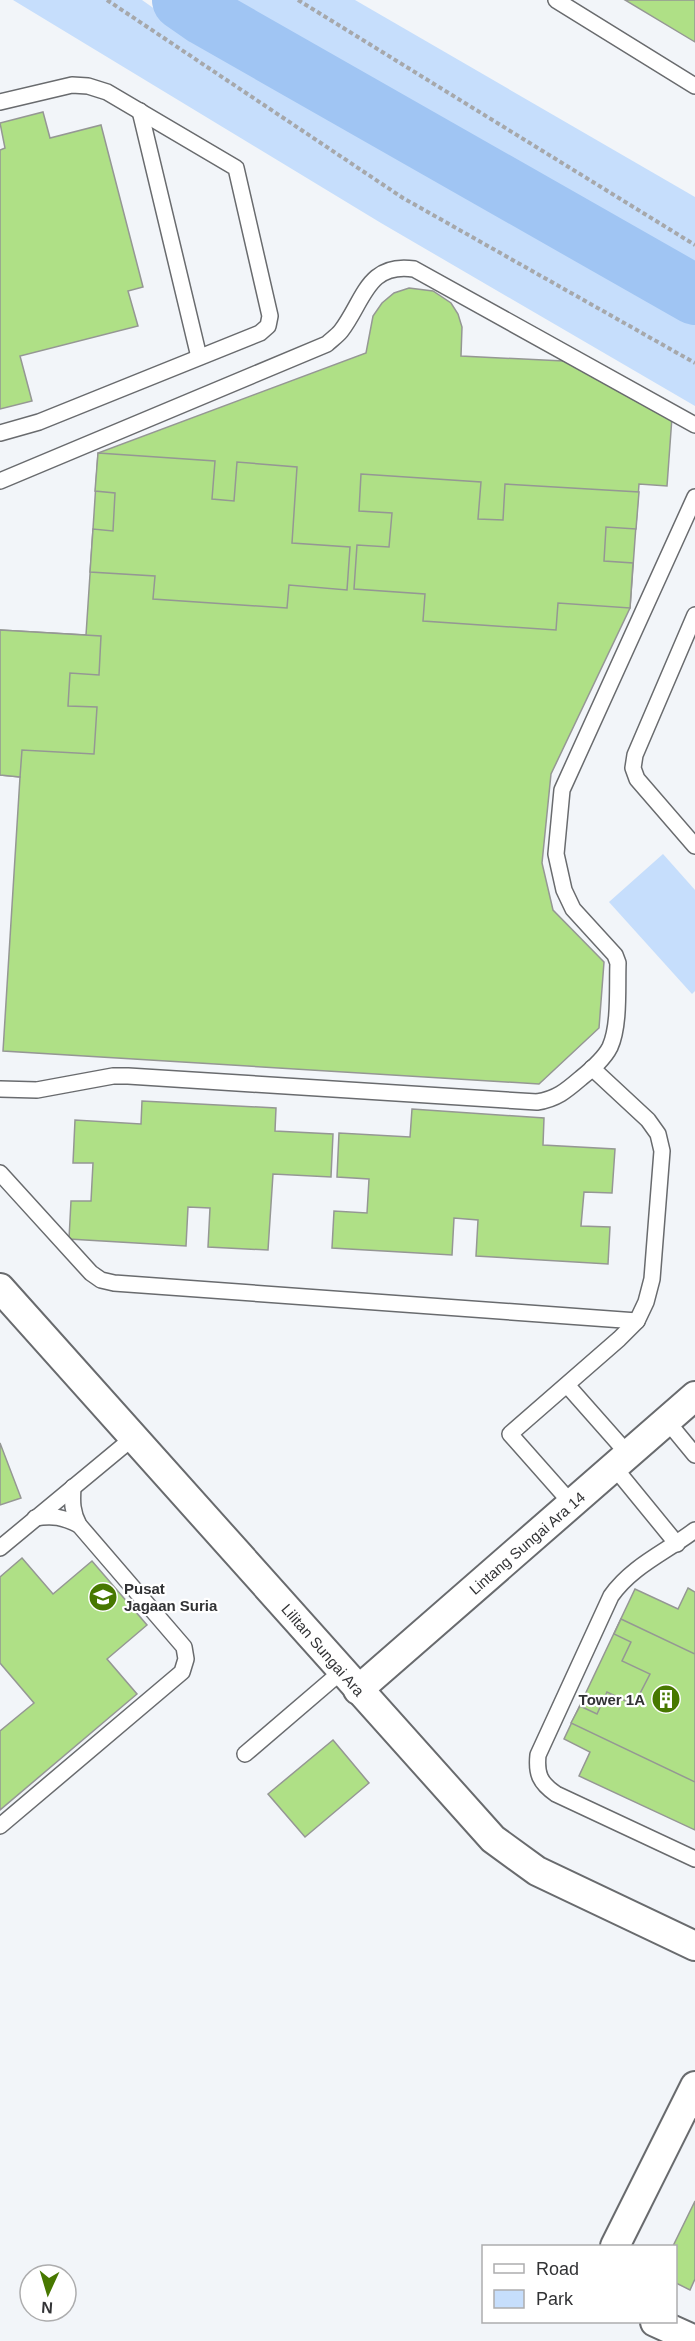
<svg xmlns="http://www.w3.org/2000/svg" width="695" height="2341" font-family="Arial,sans-serif">
  <style>
    .green { fill: #c6defc }
    .lines { fill: none; stroke-linecap: round; stroke-linejoin: round }
    .river { stroke: #a0c5f3; stroke-width: 60 }
    .building { fill: #afe086; stroke: #959794; stroke-width: 1.5 }
    .lane-casing { stroke: #696b6e; stroke-width: 18 }
    .street-casing { stroke: #696b6e; stroke-width: 32 }
    .path { stroke: #a6a8ab; stroke-width: 4; stroke-dasharray: 4.5 3; stroke-linecap: butt }
    .lane { stroke: #fff; stroke-width: 15 }
    .street { stroke: #fff; stroke-width: 28 }
    .labels { text-anchor: middle; dominant-baseline: central; stroke-width: 4.5; stroke-linejoin: round; paint-order: stroke }
    .street-label { font-size: 15px; fill: #323335; stroke: #fff }
    .poi-label { font-size: 15px; font-weight: bold; fill: #323335; stroke: #fff; text-anchor: start }
  </style>
  <rect width="100%" height="100%" fill="#f2f5f9"/>
  <g class="green">
    <polygon points="13,0 142,0 220,55 695,320 695,406 381,223"/>
    <polygon points="233,0 355,0 695,197 695,274"/>
    <polygon points="663,854 695,890 695,991 692,994 609,902"/>
  </g>
  <g class="lines">
    <polyline class="river" points="182,0 205,16 695,295"/>
  </g>
  <g class="building">
    <polygon points="625,0 695,0 695,42"/>
    <polygon points="43,112 50,138 101,125 143,287 128,291 138,326 20,356 32,401 0,409 0,150 5,148 0,123"/>
    <polygon points="409,288 433,291 451,303 458,314 462,327 461,356 564,361 672,417 667,486 639,484 630,608 551,774 542,863 553,910 604,962 599,1028 539,1084 3,1051 20,777 0,775 0,630 86,635 98,453 366,353 373,316 382,303 394,293"/>
    <polygon points="98,453 215,461 212,499 234,501 237,462 297,467 292,543 350,547 347,590 289,585 287,608 153,599 155,576 90,572 93,529 113,531 115,493 95,491"/>
    <polygon points="361,474 481,482 478,519 503,520 505,484 639,492 636,529 606,527 604,561 633,563 630,608 558,603 556,630 423,621 425,594 354,589 357,545 389,547 392,513 359,511"/>
    <polygon points="0,630 101,636 99,675 70,673 68,706 97,707 94,754 22,750 20,777 0,775"/>
    <polygon points="142,1101 276,1108 275,1131 333,1134 331,1177 273,1174 268,1250 208,1247 210,1208 188,1207 186,1246 69,1239 71,1201 91,1201 93,1163 73,1163 75,1120 141,1124"/>
    <polygon points="412,1109 544,1118 543,1145 615,1149 612,1193 584,1192 581,1226 610,1227 608,1264 476,1256 478,1220 454,1218 452,1255 332,1248 334,1211 367,1213 369,1179 337,1177 339,1133 410,1137"/>
    <polygon points="0,1443 21,1498 0,1505"/>
    <polygon points="22,1558 53,1594 92,1561 147,1625 107,1659 137,1694 0,1810 0,1731 34,1703 0,1663 0,1577"/>
    <polygon points="688,1588 695,1592 695,1830 579,1776 590,1752 564,1739 635,1589 678,1609"/>
    <polygon points="621,1619 695,1654 695,1782 571,1723 580,1706 597,1714 607,1692 634,1705 650,1674 622,1661 631,1642 614,1634"/>
    <polygon points="333,1740 369,1783 305,1837 268,1794"/>
    <polygon points="695,2201 695,2279 690,2290 676,2283 676,2246 673,2246"/>
  </g>
  <g class="lines">
    <g class="lane-casing">
      <g id="lane">
        <polyline points="556,0 695,86"/>
        <polyline points="0,102 72,85 88,86 107,92 236,168 270,316 268,326 260,333 39,422 0,433"/>
        <polyline points="140,111 199,357"/>
        <path d="M0,481L327,344C331,340 337,336 341,331C364,301 367,262 414,269L695,425"/>
        <polyline points="695,615 635,755 633,768 637,779 695,846"/>
        <path d="M0,1089L37,1090L113,1076H128L537,1102C557,1099 567,1090 581,1078C592,1069 604,1059 610,1047C620,1025 617,986 618,963L615,955L573,909L564,890L556,854L562,790L695,497"/>
        <polyline points="0,1173 91,1273 101,1280 114,1283 637,1321"/>
        <polyline points="567,1385 628,1454"/>
        <polyline points="667,1421 695,1455"/>
        <polyline points="614,1467 677,1544"/>
        <polyline points="572,1504 510,1434 619,1339 637,1321 646,1302 652,1279 662,1151 658,1134 648,1120 592,1068"/>
        <path d="M35,1518C53,1515 63,1517 79,1525"/>
        <path d="M695,1530C666,1552 632,1566 611,1596L538,1755C536,1774 540,1783 556,1794L695,1859"/>
        <polyline points="0,1548 134,1437"/>
        <polyline points="245,1754 342,1671"/>
        <path d="M0,1826L182,1672L186,1659L184,1647L79,1525C72,1512 72,1502 73,1487"/>
      </g>
    </g>
    <g class="street-casing">
      <g id="street">
        <polyline points="0,1288 493,1839 537,1871 695,1946"/>
        <polyline points="358,1690 695,1396"/>
        <polyline points="615,2246 695,2086"/>
        <polyline points="655,2322 695,2340"/>
      </g>
    </g>
    <g class="path">
      <polyline points="107,0 403,198 695,363"/>
      <polyline points="298,0 695,245"/>
    </g>
    <use href="#lane" class="lane"/>
    <use href="#street" class="street"/>
  </g>
  <defs>
    <g id="school-disc" transform="scale(1.5)"><circle r="9.5" fill="#477800" stroke="#fff"/><path d="M0-5L7-2L0 1L-7-2ZM-4 1L0 2.5L4 1V4Q0 6-4 4Z" fill="#fff"/></g>
    <g id="building-disc" transform="scale(1.5)"><circle r="9.5" fill="#477800" stroke="#fff"/><path d="M-4-6H4V6H1V3H-1V6H-4ZM-2.5-4.3h1.7v1.8h-1.7ZM.8-4.3h1.7v1.8H.8ZM-2.5-1h1.7V.8h-1.7ZM.8-1h1.7V.8H.8Z" fill="#fff"/></g>
  </defs>
  <g fill-rule="evenodd">
    <use href="#school-disc" x="103" y="1597"/>
    <use href="#building-disc" x="666" y="1699"/>
  </g>
  <g class="labels">
    <g class="street-label">
      <text transform="translate(527 1543) rotate(-41)">Lintang Sungai Ara 14</text>
      <text transform="translate(323 1650) rotate(49)">Lilitan Sungai Ara</text>
    </g>
    <g class="poi-label">
      <text x="124" y="1588">Pusat<tspan x="124" dy="17">Jagaan Suria</tspan></text>
      <text x="645" y="1699" text-anchor="end">Tower 1A</text>
    </g>
  </g>
  <rect x="482" y="2245" width="195" height="78" fill="#ffffff" stroke="#adadae" stroke-width="1.5"/>
  <rect x="494" y="2264" width="30" height="9" fill="#ffffff" stroke="#adadae" stroke-width="1.5"/>
  <text x="536" y="2275" font-size="18" fill="#323335">Road</text>
  <rect x="494" y="2290" width="30" height="18" fill="#c6defc" stroke="#adadae" stroke-width="1.5"/>
  <text x="536" y="2305" font-size="18" fill="#323335">Park</text>
  <g transform="translate(48 2293) rotate(184)"><circle r="28" fill="#ffffff" stroke="#adadae" stroke-width="1.5"/>
  <path d="M0-4.5L10 22L0 15L-10 22Z" fill="#477800"/>
  <text y="-9" font-size="16" font-weight="bold" text-anchor="middle" fill="#323335">N</text>
  </g>
</svg>
